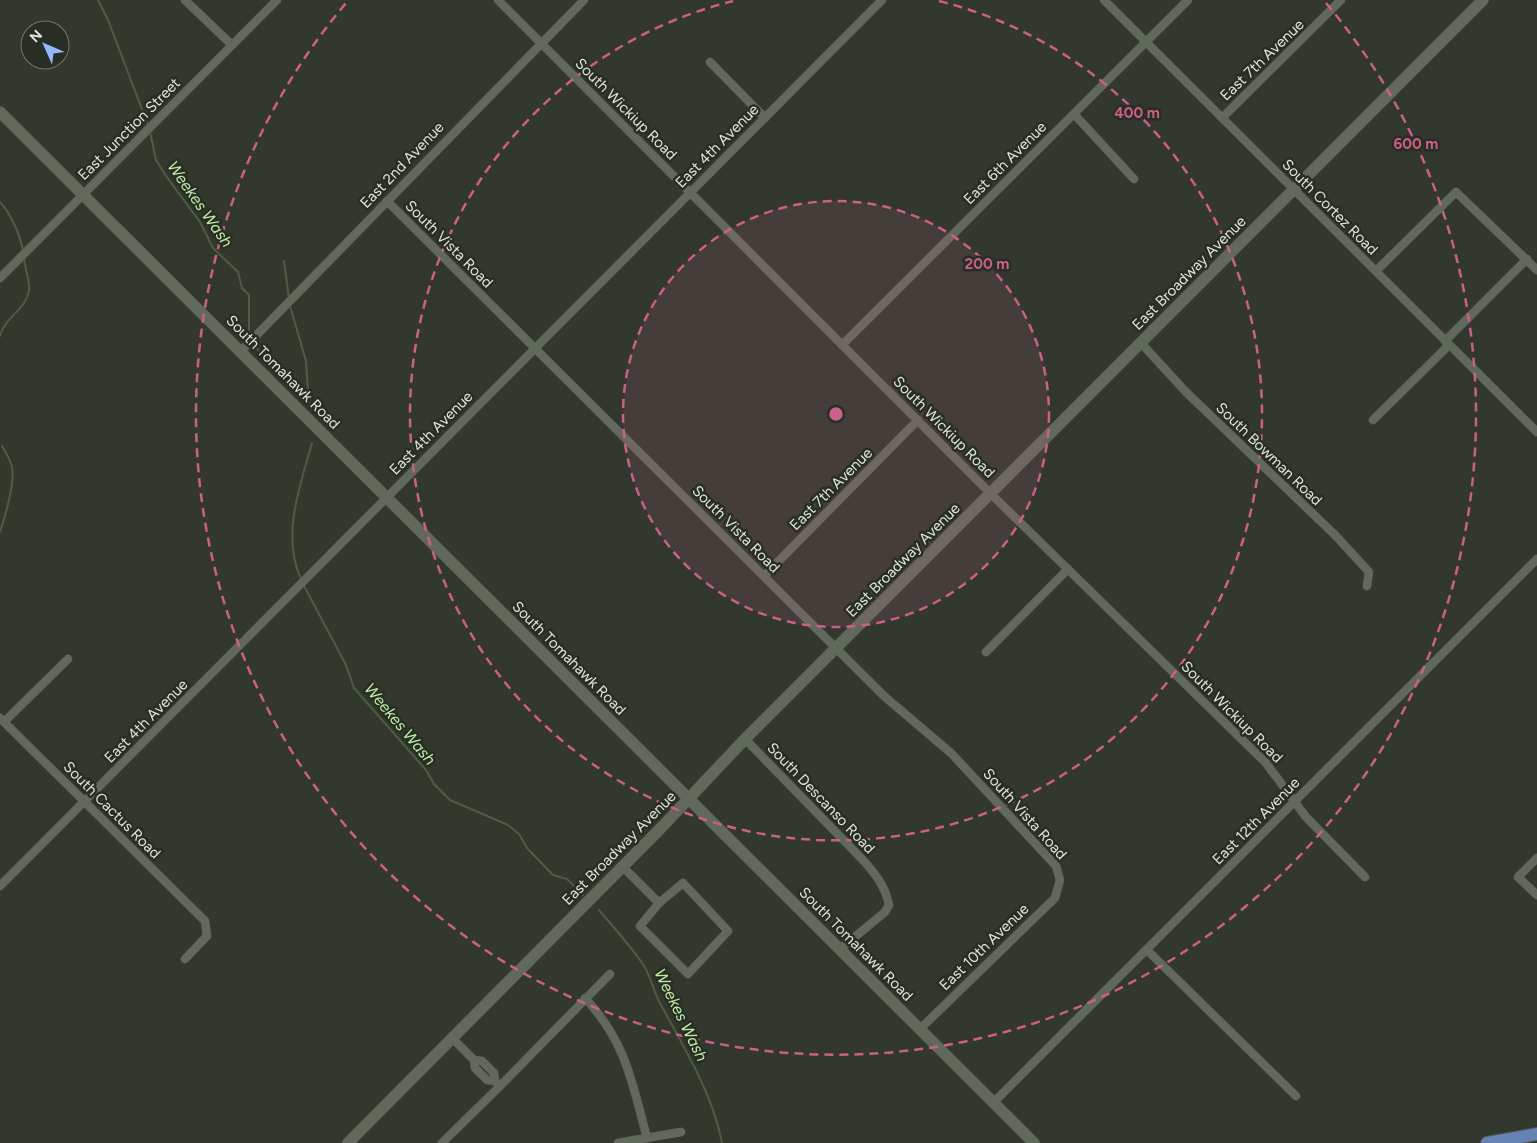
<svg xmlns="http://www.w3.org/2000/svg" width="1537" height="1143" font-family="Figtree,sans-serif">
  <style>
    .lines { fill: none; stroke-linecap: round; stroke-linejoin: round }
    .stream { stroke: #4c5d43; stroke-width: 2 }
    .street-casing { stroke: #51564e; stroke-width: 9 }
    .secondary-casing { stroke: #51564e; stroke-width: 12 }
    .primary-casing { stroke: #51564e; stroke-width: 14 }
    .street { stroke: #61695d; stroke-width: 8 }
    .secondary { stroke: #61695d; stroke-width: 11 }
    .primary { stroke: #6783b5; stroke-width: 12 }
    .ring { fill: none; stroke: #cc5f89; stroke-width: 2.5; stroke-dasharray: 9 6 }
    .labels { text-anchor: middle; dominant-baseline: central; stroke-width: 5; stroke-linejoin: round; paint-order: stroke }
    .street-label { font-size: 15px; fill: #e0e4de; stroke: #282e24 }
    .water-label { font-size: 16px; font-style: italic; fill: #c1eca7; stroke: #282e24 }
    .centre { fill: #cc5f89; stroke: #282e24; stroke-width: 2.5 }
    .ring-label { font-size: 15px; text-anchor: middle; font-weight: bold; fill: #cc5f89; stroke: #282e24; stroke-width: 5; stroke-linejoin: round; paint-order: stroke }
  </style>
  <rect width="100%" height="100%" fill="#32382e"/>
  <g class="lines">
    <g class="stream">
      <polyline points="98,0 108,20 148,125"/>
      <polyline points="150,132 156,160 166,176 200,222 213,248 238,272 242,288 249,295 249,331 252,337"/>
      <path d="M0,202C11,214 21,236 23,252"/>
      <polyline points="284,261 289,299"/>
      <polyline points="290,306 306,361 309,406"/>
      <path d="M0,336C4,318 27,309 29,290C30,281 25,268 24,259"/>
      <polyline points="254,341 258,350 285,380"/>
      <path d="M0,532C5,516 15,485 12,468C11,460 6,453 2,446"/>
      <path d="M301,579C281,536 300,486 312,443"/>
      <polyline points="303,584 346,665 354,688 426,770 434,784 450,800 508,825 519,834 527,848 553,875 567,879 583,895"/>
      <path d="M599,910C614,928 631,946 644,966C651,977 653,990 659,1001C683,1047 712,1091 722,1143"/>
    </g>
    <g class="street-casing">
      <g id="street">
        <polyline points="185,0 232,45"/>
        <polyline points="498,0 990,493 1266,763 1306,817 1365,877"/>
        <polyline points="1104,0 1537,432"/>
        <polyline points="710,62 765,118"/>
        <polyline points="1074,114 1134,179"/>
        <polyline points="1222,118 1341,0"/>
        <polyline points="387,201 884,696 952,754 1056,866 1060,880 1055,898 919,1030"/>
        <polyline points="1376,271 1456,192 1537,270"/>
        <polyline points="0,278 277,0"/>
        <polyline points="1445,341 1527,259"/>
        <polyline points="1141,343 1186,392 1336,536 1369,572 1367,586"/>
        <polyline points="842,345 1188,0"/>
        <polyline points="241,351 584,0"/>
        <polyline points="1373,420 1449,345"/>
        <polyline points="764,576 918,420"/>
        <polyline points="986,652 1068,569"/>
        <polyline points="0,718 205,921 207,936 185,959"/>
        <polyline points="4,722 68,659"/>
        <path d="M745,739L861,858C874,872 885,885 889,905L885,912L839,950"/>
        <polyline points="1537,858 1518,877 1537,895"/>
        <polyline points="622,866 659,903"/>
        <polygon points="683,883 728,931 688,974 640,926 659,903"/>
        <polyline points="0,886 882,0"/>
        <polyline points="1147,950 1296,1096"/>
        <path d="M585,998C626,1042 632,1082 647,1138"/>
        <polyline points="452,1038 474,1060 475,1068 487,1080 495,1081 494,1073 482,1061 474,1060"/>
        <polyline points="500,1086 610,974"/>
        <polyline points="993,1103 1537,559"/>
        <polyline points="442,1143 500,1086 497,1083"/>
        <polyline points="618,1143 681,1132"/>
      </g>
    </g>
    <g class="secondary-casing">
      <g id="secondary">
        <polyline points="0,112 1034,1143"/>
        <polyline points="348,1143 660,829 745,739 1483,0"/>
      </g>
    </g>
    <g class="primary-casing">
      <polyline id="primary" points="1487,1143 1537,1134"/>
    </g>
    <use href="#street" class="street"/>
    <use href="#secondary" class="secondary"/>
    <use href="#primary" class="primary"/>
  </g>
  <circle cx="836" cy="414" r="213" fill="#cc5f89" fill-opacity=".12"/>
  <g class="ring">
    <circle cx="836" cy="414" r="213"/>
    <path d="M939 1A426 426 0 1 1 733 1"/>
    <path d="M1326 3A640 640 0 1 1 346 3"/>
  </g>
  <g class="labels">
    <g class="street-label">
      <text transform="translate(1262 60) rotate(-44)">East 7th Avenue</text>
      <text transform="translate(626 109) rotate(45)">South Wickiup Road</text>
      <text transform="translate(129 129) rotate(-45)">East Junction Street</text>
      <text transform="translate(717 146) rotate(-45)">East 4th Avenue</text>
      <text transform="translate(1005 163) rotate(-45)">East 6th Avenue</text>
      <text transform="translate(402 165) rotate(-46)">East 2nd Avenue</text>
      <text transform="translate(1330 207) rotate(45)">South Cortez Road</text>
      <text transform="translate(449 244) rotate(45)">South Vista Road</text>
      <text transform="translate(1189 273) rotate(-45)">East Broadway Avenue</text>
      <text transform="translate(283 372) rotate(45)">South Tomahawk Road</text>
      <text transform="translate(944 427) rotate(45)">South Wickiup Road</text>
      <text transform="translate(431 433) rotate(-45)">East 4th Avenue</text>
      <text transform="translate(1269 454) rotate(44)">South Bowman Road</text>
      <text transform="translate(831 489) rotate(-45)">East 7th Avenue</text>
      <text transform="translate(736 529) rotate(45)">South Vista Road</text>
      <text transform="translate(903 560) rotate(-45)">East Broadway Avenue</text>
      <text transform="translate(569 658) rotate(45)">South Tomahawk Road</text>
      <text transform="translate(1232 712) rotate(45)">South Wickiup Road</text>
      <text transform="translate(146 721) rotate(-45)">East 4th Avenue</text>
      <text transform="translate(821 798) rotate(46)">South Descanso Road</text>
      <text transform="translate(112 810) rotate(45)">South Cactus Road</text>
      <text transform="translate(1025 814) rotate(48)">South Vista Road</text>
      <text transform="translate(1256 821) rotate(-45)">East 12th Avenue</text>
      <text transform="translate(619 848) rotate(-45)">East Broadway Avenue</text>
      <text transform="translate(856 944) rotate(45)">South Tomahawk Road</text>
      <text transform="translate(984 947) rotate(-44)">East 10th Avenue</text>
    </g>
    <g class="water-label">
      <text transform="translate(200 204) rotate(55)">Weekes Wash</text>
      <text transform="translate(400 724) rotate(50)">Weekes Wash</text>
      <text transform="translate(681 1015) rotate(64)">Weekes Wash</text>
    </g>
  </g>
  <circle cx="836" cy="414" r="8" class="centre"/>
  <g class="ring-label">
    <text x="1137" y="118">400 m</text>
    <text x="1416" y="149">600 m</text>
    <text x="987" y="269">200 m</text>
  </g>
  <g transform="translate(45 45) rotate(315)"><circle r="24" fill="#282e24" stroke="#72776e"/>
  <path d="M0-4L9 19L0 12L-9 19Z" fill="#94b7fd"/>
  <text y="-8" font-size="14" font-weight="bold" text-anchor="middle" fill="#e0e4de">N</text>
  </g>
</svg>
